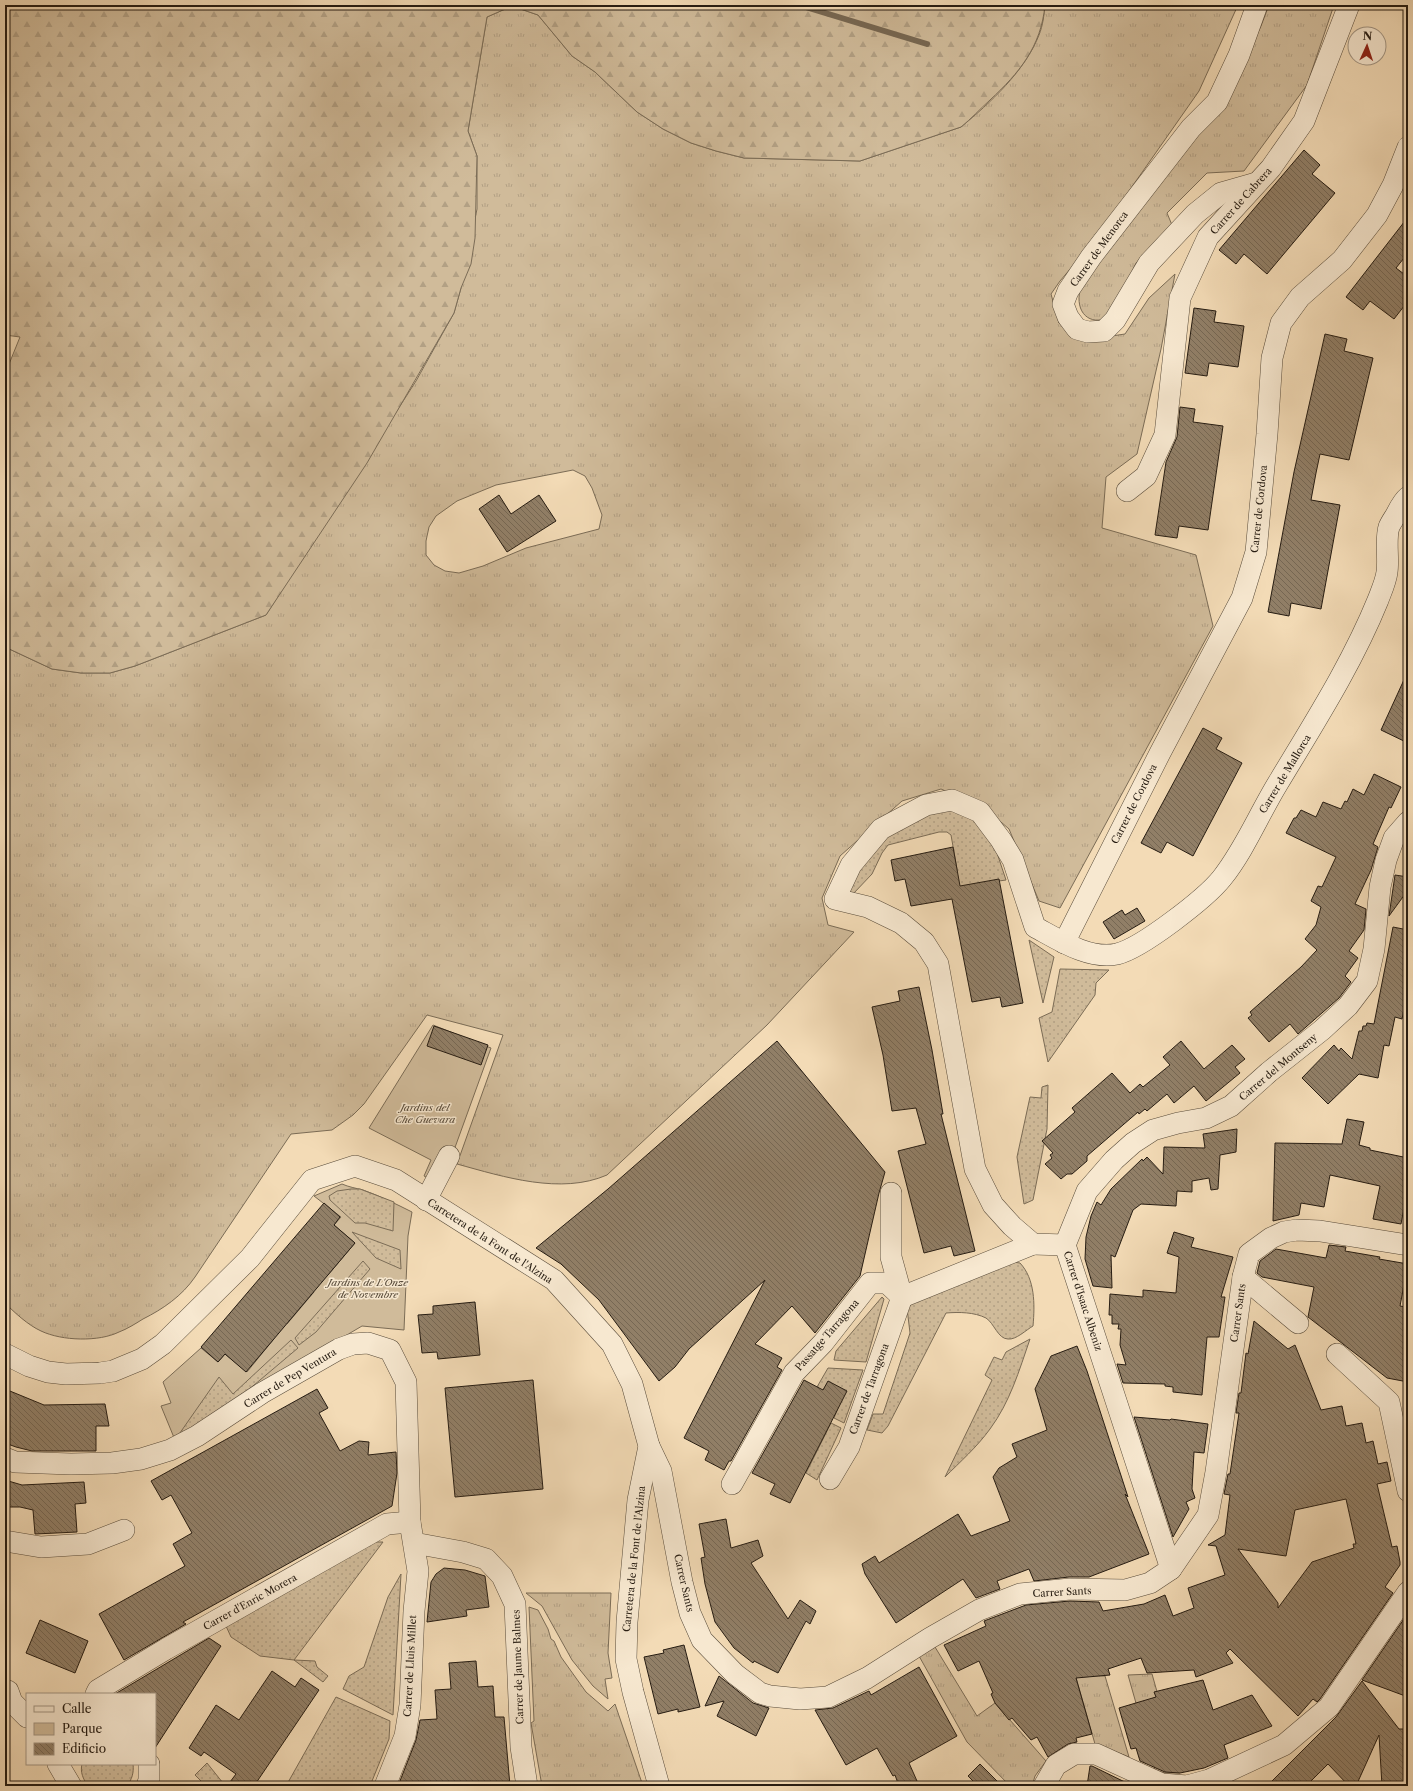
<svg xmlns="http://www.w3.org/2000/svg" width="1413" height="1791" font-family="'Libre Caslon Text',serif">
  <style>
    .grass { fill: url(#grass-tufts); stroke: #7b6c56; fill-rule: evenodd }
    .forest { fill: url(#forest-firs); stroke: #7b6c56 }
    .park { fill: #d0bb9a; stroke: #7b6c56 }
    .garden { fill: url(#garden-dots); stroke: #7b6c56 }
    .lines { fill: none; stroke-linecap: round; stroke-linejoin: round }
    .stream { stroke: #776853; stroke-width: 6 }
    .building { fill: url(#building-back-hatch); stroke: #261c12; fill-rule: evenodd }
    .minor-casing { stroke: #594c3b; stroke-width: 22 }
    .minor { stroke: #f7e8d0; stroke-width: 21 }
    .labels { text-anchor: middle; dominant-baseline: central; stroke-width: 3; stroke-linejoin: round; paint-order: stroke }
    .street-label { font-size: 10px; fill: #261c12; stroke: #f7e8d0 }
    .park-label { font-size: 10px; font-style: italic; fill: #594c3b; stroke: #f7e8d0 }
  </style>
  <defs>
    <pattern id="grass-tufts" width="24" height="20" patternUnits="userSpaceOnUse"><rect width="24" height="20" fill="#d0bb9a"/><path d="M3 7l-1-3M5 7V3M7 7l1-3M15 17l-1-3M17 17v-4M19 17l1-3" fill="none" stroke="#b2a084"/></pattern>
    <pattern id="forest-firs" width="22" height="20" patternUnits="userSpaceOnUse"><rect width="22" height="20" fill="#d0bb9a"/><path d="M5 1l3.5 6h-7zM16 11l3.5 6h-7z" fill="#b2a084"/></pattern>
    <pattern id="garden-dots" width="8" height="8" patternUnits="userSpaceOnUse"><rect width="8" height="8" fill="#d0bb9a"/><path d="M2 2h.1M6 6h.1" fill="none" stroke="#b2a084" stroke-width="1.8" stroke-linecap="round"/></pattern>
    <pattern id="building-back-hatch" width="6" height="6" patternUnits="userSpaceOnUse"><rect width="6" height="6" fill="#917f67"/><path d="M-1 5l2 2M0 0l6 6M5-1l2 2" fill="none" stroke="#766753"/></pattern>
  </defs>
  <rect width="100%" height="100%" fill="#f3dbb6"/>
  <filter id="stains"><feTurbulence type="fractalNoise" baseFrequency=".005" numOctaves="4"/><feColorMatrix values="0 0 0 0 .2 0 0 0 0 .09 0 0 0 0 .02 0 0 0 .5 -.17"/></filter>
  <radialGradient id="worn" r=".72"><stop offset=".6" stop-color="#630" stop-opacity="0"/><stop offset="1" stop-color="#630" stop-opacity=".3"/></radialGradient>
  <g class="grass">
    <path d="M1045,5H1238L1199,91L1094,241L1060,281L1051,294L1059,323L1073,337L1085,340L1125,334L1149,298L1175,274L1161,349L1137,454L1106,477L1102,528L1196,555L1213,626L1060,908L1039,901L1009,829L985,808L941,789L902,801L840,856L822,898L828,925L854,932L767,1025L607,1175C561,1195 504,1177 457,1164L503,1035L427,1015L364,1104L353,1115L332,1130L291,1134L195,1277C182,1296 163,1309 143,1319C135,1324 127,1329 119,1332C99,1342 62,1341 41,1331C28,1325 15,1313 5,1303V647L52,669L81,673H110L135,666L266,615L416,381L454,313L461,288L477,209V156L468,131L487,17L512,6L538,15L572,56L595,72L637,112L663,129L691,143L716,151L744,158L860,161L961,127C990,103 1025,71 1039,35C1043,25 1044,15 1045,5ZM573,470L585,476L592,488L602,515L599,529L526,548L483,566L459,573L445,571L434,565L426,555V541L429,527L436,516L457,501L496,485Z"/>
    <path d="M1269,5H1334L1307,85L1244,171L1207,173L1167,213L1172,225L1136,263L1110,317C1089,327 1075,312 1080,290C1082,285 1084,280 1086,275L1159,186L1233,84L1261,26Z"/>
    <polygon points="526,1593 611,1593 608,1653 612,1678 605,1679 608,1699 593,1686 572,1660 542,1606"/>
    <polygon points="529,1607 538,1610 548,1629 551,1639 554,1641 561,1657 586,1692 608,1711 615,1704 643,1786 542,1786 531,1723 534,1721"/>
    <polygon points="935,1647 977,1716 995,1703 1046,1761 1035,1776 1032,1786 1010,1786 967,1742 919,1656"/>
    <polygon points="1075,1674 1105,1676 1129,1757 1095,1744"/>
    <polygon points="1152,1674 1180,1773 1165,1773 1155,1770 1128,1675"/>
  </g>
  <path class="forest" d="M5,5H1045C1041,47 1019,73 990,100C980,109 971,119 961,127L860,161L744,158L716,151L691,143L663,129L637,112L595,72L572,56L538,15L512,6L487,17L468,131L477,156L475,238L471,264L461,288L454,313L367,463L266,615L135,666L110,673H81L52,669L5,647V374L20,337L5,335Z"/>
  <g class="park">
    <polygon points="433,1025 491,1048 449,1164 430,1179 424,1176 431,1160 369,1128"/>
    <path d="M342,1184C349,1187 355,1188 363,1190C380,1196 396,1204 412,1212L408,1236L404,1330L362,1326L318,1352L175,1440L161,1406L171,1403L163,1382L201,1348L218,1362L225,1354L247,1372L273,1340L252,1321L266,1305L287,1324L314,1292L293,1273L307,1257L328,1275L355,1243L334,1225L341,1217L314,1196Z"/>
  </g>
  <g class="garden">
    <polygon points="951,806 974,817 997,853 1006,880 978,884 953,898 957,869 951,835 947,832 939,832 888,845 882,853 872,874 853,894 848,893 867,852 906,822"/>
    <polygon points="1029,940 1054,957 1043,1003"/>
    <polygon points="1060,969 1109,970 1096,983 1095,995 1048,1062 1039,1018 1052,1012"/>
    <polygon points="1048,1085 1047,1129 1033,1200 1024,1204 1017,1157 1030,1097 1041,1098 1042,1087"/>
    <polygon points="351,1189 360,1189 394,1202 393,1231 365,1223 355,1223 330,1200 329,1196 337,1191"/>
    <polygon points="352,1232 400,1250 401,1269 376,1258"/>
    <polygon points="363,1261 370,1269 316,1332 299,1345 295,1338"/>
    <path d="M1013,1262L1020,1263C1035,1279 1035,1304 1033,1326C1026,1330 1016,1340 1008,1339C998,1339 994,1323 986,1318C974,1312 959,1312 946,1313L888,1426L882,1433L867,1430L873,1414H883L910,1333L907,1308L911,1302Z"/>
    <polygon points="882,1297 884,1299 866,1362 834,1360 836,1351"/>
    <path d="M1030,1339C1019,1371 1010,1402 990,1429C977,1447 960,1462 945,1477L992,1380L985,1375L994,1357L1002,1360L1006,1352Z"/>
    <polygon points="291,1340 298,1348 228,1407 175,1440 219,1377 233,1394"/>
    <polygon points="828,1368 863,1370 844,1423 834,1418 845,1391 828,1383 822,1391 817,1387"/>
    <polygon points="831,1423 841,1428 817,1480 806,1473"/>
    <polygon points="373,1542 383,1542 294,1660 315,1661 317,1667 328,1676 323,1682 294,1660 260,1656 231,1637 226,1626"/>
    <polygon points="401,1574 393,1715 343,1689 349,1676 364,1667 388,1597"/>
    <polygon points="336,1697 390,1721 389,1739 370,1786 286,1786"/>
    <polygon points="207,1763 223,1783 226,1786 206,1786 195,1775"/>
    <path d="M82,1764H133C134,1773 132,1779 127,1786H88C83,1779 80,1772 82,1764Z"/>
  </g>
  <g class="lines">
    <polyline class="stream" points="799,5 927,44"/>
  </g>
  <g class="building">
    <polygon points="1304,150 1320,165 1312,174 1335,193 1267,274 1244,254 1236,264 1219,250"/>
    <polygon points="1408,217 1408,253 1396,268 1408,277 1408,301 1394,319 1370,301 1363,310 1346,297"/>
    <polygon points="1194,308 1216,311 1214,322 1244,326 1238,367 1209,363 1207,376 1185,373"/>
    <polygon points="1325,334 1347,339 1344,351 1373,358 1349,460 1320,454 1316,473 1311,500 1340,505 1321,609 1291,603 1289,616 1268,612 1294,472"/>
    <polygon points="1180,407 1195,409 1193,422 1223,426 1208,530 1179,526 1177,538 1155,535 1166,462 1177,437"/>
    <polygon points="499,495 511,514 539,495 556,521 507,552 479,509"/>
    <polygon points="1408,671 1408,743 1381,730"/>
    <polygon points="1203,728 1222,738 1216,749 1242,763 1193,856 1167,842 1161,853 1141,843"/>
    <polygon points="1374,774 1401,787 1391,808 1389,807 1373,844 1378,847 1371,870 1355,904 1366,909 1364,930 1349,951 1358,958 1345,976 1351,982 1339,998 1298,1034 1290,1024 1269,1042 1248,1018 1252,1015 1250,1012 1301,967 1317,950 1305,939 1316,925 1321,907 1311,901 1318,886 1322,887 1336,857 1286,833 1294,818 1296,818 1301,810 1316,817 1323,802 1341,809 1345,801 1347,802 1353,789 1364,795"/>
    <polygon points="953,847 960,886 999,879 1023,1003 1002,1007 1000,997 972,1002 952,899 911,906 905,879 895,881 891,860"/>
    <polygon points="1395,875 1408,877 1408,890 1389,916"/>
    <polygon points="1137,908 1145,921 1114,939 1103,922 1122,910 1125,915"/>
    <polygon points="1393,927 1408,930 1408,990 1402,1019 1395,1017 1389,1046 1384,1045 1378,1078 1359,1074 1328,1104 1302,1078 1334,1045 1339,1051 1341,1048 1352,1059 1359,1031 1362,1031 1363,1026 1366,1026 1367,1023 1374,1024"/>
    <polygon points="919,987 932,1050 943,1114 941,1114 975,1251 954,1256 951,1246 924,1253 898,1151 926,1144 916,1108 892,1111 883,1055 872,1007 900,1001 898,991"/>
    <polygon points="434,1026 488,1045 481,1065 427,1046"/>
    <polygon points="777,1041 885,1172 879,1193 860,1276 815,1333 792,1306 755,1344 782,1358 777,1367 782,1370 731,1461 729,1461 724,1470 705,1460 709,1451 684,1438 765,1280 689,1349 675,1367 659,1381 599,1300 561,1264 536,1248 608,1189"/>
    <polygon points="1181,1041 1204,1069 1232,1045 1245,1059 1235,1067 1240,1073 1206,1101 1194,1086 1174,1103 1167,1094 1147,1111 1145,1109 1139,1114 1138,1112 1087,1156 1087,1161 1072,1174 1067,1174 1061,1179 1045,1164 1052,1158 1050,1155 1053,1153 1042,1141 1075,1112 1072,1108 1112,1073 1130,1093 1140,1084 1143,1087 1170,1065 1163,1057"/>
    <polygon points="1347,1119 1364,1122 1359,1145 1370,1148 1370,1150 1408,1158 1408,1186 1401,1224 1373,1219 1380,1186 1330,1175 1324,1207 1301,1203 1299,1215 1273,1221 1275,1143 1342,1144"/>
    <polygon points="1237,1129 1236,1152 1220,1155 1218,1189 1211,1190 1209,1178 1192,1181 1192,1192 1177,1191 1176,1206 1141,1204 1133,1210 1115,1257 1111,1255 1112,1288 1093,1286 1085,1259 1086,1237 1091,1216 1097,1202 1101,1205 1111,1189 1142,1159 1143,1161 1147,1157 1163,1174 1164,1147 1205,1148 1203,1134"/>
    <polygon points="324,1203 340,1217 334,1225 355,1243 246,1372 225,1354 218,1362 201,1347"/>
    <polygon points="1174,1232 1194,1238 1191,1247 1233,1257 1221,1297 1225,1297 1219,1337 1207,1337 1202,1395 1173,1392 1173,1387 1165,1386 1165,1384 1123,1383 1117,1364 1126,1365 1120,1345 1121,1329 1118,1329 1119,1324 1112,1324 1112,1315 1109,1315 1110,1294 1143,1297 1143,1290 1176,1293 1179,1257 1167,1253"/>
    <polygon points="1329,1245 1346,1247 1345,1251 1380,1257 1379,1259 1408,1264 1400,1306 1406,1307 1404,1319 1408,1319 1408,1382 1387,1378 1308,1317 1314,1287 1262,1277 1257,1273 1260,1261 1276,1249 1326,1258"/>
    <polygon points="475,1302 480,1355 438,1359 437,1352 422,1353 418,1315 433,1314 433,1306"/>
    <path d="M1254,1321L1288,1349L1295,1345L1321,1410L1342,1406L1346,1426L1362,1423L1366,1443L1373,1441L1378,1464L1387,1462L1391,1481L1377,1484L1392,1547L1397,1546L1400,1562V1565L1385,1587L1393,1593L1320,1699L1317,1702L1313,1699L1298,1716L1230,1649L1226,1653L1233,1663L1196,1677L1194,1670L1147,1673L1141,1658L1108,1669L1110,1675L1076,1678L1092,1734L1076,1738L1077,1742L1068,1744L1048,1757L1037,1737L1031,1740L1012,1718L1009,1720L995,1703L991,1694L993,1693L979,1661L958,1671L944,1645L986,1626L984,1621L1026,1605L1070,1601L1099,1602L1103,1611L1144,1604L1165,1595L1173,1616L1194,1608L1188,1588L1225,1575L1216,1546L1208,1545L1225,1535L1230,1495L1224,1494L1228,1474H1230L1239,1413H1236L1239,1393H1241L1246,1353L1248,1354ZM1346,1499L1356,1544H1353L1354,1548L1312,1562L1278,1608V1603L1238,1549L1286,1556L1295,1510Z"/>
    <polygon points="1077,1346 1087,1371 1128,1497 1125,1494 1149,1554 1089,1577 1069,1577 1034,1581 1029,1569 997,1581 1000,1589 976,1598 963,1579 896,1623 865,1574 862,1564 875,1556 879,1563 958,1514 971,1536 1010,1521 993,1477 999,1468 1017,1457 1012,1444 1047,1430 1035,1389 1051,1356"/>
    <polygon points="533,1380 543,1489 455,1497 445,1388"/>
    <polygon points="804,1380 823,1390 828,1381 847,1391 790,1503 770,1494 775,1484 752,1473"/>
    <polygon points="5,1389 44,1405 105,1404 109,1426 96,1426 96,1451 32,1451 16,1447 5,1443"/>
    <polygon points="317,1389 328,1408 319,1413 340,1451 359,1441 369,1442 368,1455 396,1452 397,1473 392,1506 183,1622 186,1624 124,1660 99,1614 185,1566 173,1544 192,1533 171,1495 162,1500 151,1481"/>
    <polygon points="1134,1417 1170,1420 1171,1419 1208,1424 1204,1453 1194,1452 1192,1489 1195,1498 1186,1502 1189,1509 1173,1537"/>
    <polygon points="5,1480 22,1485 84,1482 86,1503 75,1504 77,1532 35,1534 33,1510 20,1507 5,1507"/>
    <polygon points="726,1519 731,1548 758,1540 763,1556 751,1563 788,1619 800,1600 816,1611 810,1624 806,1621 778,1673 754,1661 753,1663 734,1648 715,1622 705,1584 701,1558 705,1557 699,1524"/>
    <polygon points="444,1568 465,1570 485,1576 489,1607 466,1610 467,1616 427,1622 431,1582 436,1574"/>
    <polygon points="1408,1613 1408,1697 1362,1680"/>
    <polygon points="40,1620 88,1641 75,1673 26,1653"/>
    <polygon points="209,1638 221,1646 155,1748 155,1694 115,1694"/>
    <polygon points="684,1645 700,1707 678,1712 678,1709 658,1714 644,1657 664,1653 663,1650"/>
    <polygon points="476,1661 478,1687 493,1686 495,1717 504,1717 510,1786 398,1786 416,1740 420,1720 437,1719 435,1690 451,1689 449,1663"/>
    <polygon points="919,1667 957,1736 909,1763 917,1781 904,1786 899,1786 895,1775 893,1776 877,1748 846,1765 815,1710 833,1708 869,1691 871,1695"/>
    <polygon points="272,1671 295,1687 301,1678 319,1690 254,1786 227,1786 236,1774 204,1752 201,1756 189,1748 216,1705 239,1720"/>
    <polygon points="719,1676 753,1703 769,1708 756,1736 717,1716 724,1701 705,1706"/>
    <polygon points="1203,1680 1213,1710 1252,1695 1272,1726 1224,1745 1228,1758 1204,1768 1180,1773 1165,1772 1140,1761 1136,1748 1131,1749 1119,1708 1156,1697 1154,1692"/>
    <polygon points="1362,1681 1399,1729 1408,1729 1408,1786 1382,1786 1379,1735 1356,1786 1349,1786 1328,1764 1306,1786 1267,1786 1336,1717"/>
    <polygon points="980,1764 1002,1786 978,1786 968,1776"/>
    <polygon points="1090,1766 1092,1766 1133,1786 1087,1786"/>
  </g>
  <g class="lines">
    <g class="minor-casing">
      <g id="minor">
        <polyline points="1256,183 1221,193 1195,214 1149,263 1115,320 1104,331 1088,332 1077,329 1068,317 1063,304 1068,291 1091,257 1191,128 1217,102 1239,55 1257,5"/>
        <polyline points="1127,491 1146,476 1165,435 1180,298 1208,237 1271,168 1304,121 1349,5"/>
        <polyline points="1064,943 1160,753 1242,598 1256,552 1267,434 1272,358 1281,323 1300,297 1342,260 1377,215 1393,185 1408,147"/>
        <polyline points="426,1200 449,1156"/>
        <path d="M1065,1245L1033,1244L1012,1226L993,1205L975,1169L938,964L924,942L901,923L868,907L835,899L851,865L881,829L926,805L952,800L980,812L1001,840L1013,860L1035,927C1059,940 1089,960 1117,954C1142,948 1206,898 1222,878C1245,849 1259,814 1278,783C1314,723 1352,664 1378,600C1381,592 1386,581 1387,572C1389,559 1385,539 1389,527C1391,522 1395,517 1397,513C1400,507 1403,501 1408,497"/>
        <polyline points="1065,1245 1087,1191 1114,1160 1133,1143 1153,1130 1178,1123 1206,1118 1231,1106 1269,1072 1322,1030 1348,1006 1367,981 1374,949 1380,887 1386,860 1394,838 1408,822"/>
        <polyline points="1065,1245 1171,1569"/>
        <polyline points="1243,1277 1298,1323"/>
        <polyline points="902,1297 1033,1244"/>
        <polyline points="5,1354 29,1366 48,1372 66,1374 100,1373 113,1371 142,1359 163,1344 250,1258 312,1180 355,1166 396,1180 554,1280 612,1344 632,1384 649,1446 638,1500 627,1622 626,1659 633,1692 659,1786"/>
        <polyline points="1337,1354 1389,1402 1408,1491"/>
        <polyline points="649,1446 661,1471 682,1582 690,1613 702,1640 735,1674 760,1693 770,1696 800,1699 828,1697 867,1678 930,1638 979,1610 1020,1594 1070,1589 1125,1590 1150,1583 1171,1569 1208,1515 1216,1472 1243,1277 1249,1254 1271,1238 1284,1232 1297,1230 1320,1231 1408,1245"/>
        <polyline points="5,1458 15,1462 71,1464 112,1463 141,1459 170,1450 197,1436 262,1393 339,1349 353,1344 368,1343 390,1350 406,1382 410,1522 418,1571 414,1611 410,1705 405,1736 385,1786"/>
        <polyline points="830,1479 849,1447 902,1297 891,1257 891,1193"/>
        <polyline points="732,1484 794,1373 823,1343 870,1283 887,1283 902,1297"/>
        <polyline points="5,1541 41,1547 88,1544 124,1530"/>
        <polyline points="414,1543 463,1552 486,1559 502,1576 515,1604 521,1747 527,1786"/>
        <polyline points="8,1691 12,1702 27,1717"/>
        <polyline points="96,1694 98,1690 166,1649 387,1524 410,1522"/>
        <polyline points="58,1764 71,1786"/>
        <polyline points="147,1786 149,1780 149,1764"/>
        <polyline points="1044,1786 1056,1765 1074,1754 1096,1754 1162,1784 1187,1786 1209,1780 1284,1745 1329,1707 1408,1592"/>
      </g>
    </g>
    <use href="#minor" class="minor"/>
  </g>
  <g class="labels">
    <g class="street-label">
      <text transform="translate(1241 201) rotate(-48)">Carrer de Cabrera</text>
      <text transform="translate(1099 249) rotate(-54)">Carrer de Menorca</text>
      <text transform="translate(1259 509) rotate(-84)">Carrer de Cordova</text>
      <text transform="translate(1285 774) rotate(-59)">Carrer de Mallorca</text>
      <text transform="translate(1134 804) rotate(-63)">Carrer de Cordova</text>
      <text transform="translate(1278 1067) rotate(-40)">Carrer del Montseny</text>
      <text transform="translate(490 1241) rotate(33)">Carretera de la Font de l'Alzina</text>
      <text transform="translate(1083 1301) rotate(72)">Carrer d'Isaac Albeniz</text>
      <text transform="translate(1238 1313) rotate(-82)">Carrer Sants</text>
      <text transform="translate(827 1335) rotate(-49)">Passatge Tarragona</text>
      <text transform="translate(290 1378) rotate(-31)">Carrer de Pep Ventura</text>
      <text transform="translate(869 1389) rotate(-70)">Carrer de Tarragona</text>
      <text transform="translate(634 1559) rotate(-84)">Carretera de la Font de l'Alzina</text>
      <text transform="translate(684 1583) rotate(77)">Carrer Sants</text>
      <text transform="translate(1062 1592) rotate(-3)">Carrer Sants</text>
      <text transform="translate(250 1602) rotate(-29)">Carrer d'Enric Morera</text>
      <text transform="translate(410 1666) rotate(-87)">Carrer de Lluis Millet</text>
      <text transform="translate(518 1667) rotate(-92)">Carrer de Jaume Balmes</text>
    </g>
    <g class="park-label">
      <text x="425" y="1107">Jardins del<tspan x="425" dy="12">Che Guevara</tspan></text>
      <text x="368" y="1282">Jardins de L'Onze<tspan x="368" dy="12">de Novembre</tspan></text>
    </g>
  </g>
  <rect width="1413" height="1791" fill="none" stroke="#f3dbb6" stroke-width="20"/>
  <rect x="6" y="6" width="1401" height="1779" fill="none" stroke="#261c12" stroke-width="2"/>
  <rect x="10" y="10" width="1393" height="1771" fill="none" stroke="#261c12"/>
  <rect x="26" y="1693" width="130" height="72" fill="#f7e8d0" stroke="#a39684"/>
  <rect x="34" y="1706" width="20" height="6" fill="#f7e8d0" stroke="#a39684"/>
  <text x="62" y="1713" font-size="12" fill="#261c12">Calle</text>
  <rect x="34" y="1723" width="20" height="12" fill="#d0bb9a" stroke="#a39684"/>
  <text x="62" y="1733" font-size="12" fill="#261c12">Parque</text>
  <rect x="34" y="1743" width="20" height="12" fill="url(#building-back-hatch)" stroke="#a39684"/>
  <text x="62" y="1753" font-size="12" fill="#261c12">Edificio</text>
  <g transform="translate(1367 46) rotate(3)"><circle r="19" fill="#f7e8d0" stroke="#a39684"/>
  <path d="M0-3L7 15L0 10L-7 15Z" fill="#8f2418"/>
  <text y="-6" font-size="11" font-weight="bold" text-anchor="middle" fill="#261c12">N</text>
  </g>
  <rect width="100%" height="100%" filter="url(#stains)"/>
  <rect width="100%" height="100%" fill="url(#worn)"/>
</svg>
